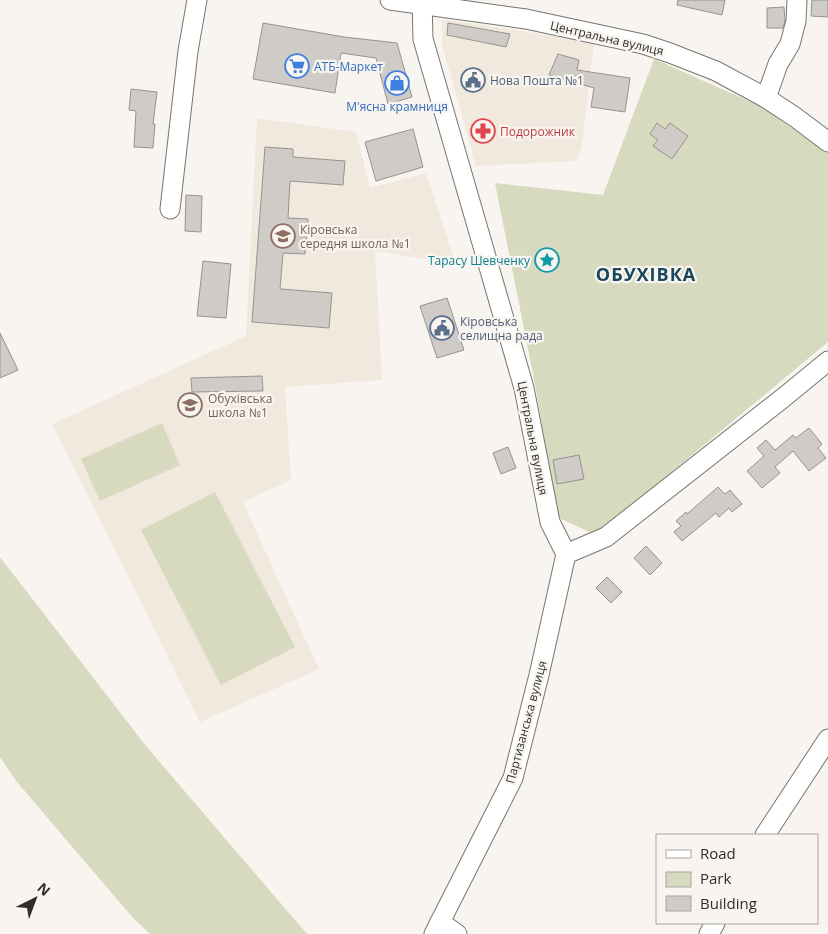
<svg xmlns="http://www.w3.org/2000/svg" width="828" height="934" font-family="'Open Sans',sans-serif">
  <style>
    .built { fill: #f2e9de }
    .green { fill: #d7dabe }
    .building { fill: #cfccc7; stroke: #96938f }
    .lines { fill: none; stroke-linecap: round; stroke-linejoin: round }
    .minor-casing { stroke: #787571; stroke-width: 21 }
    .minor { stroke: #fff; stroke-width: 19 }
    .labels { text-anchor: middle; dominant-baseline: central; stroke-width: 4.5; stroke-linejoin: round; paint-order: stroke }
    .street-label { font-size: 12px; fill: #302e2d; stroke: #f8f5f0 }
    .shop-label { font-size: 12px; fill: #366cbe; stroke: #f8f5f0; text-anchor: start }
    .service-label { font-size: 12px; fill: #4e5e75; stroke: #f8f5f0; text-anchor: start }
    .health-label { font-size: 12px; fill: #be3a42; stroke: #f8f5f0; text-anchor: start }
    .education-label { font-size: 12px; fill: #785e54; stroke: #f8f5f0; text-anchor: start }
    .culture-label { font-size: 12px; fill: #0d838f; stroke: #f8f5f0; text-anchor: end }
    .district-label { font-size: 18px; font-weight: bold; letter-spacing: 1px; fill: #19465a; stroke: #f8f5f0 }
  </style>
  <rect width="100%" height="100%" fill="#f8f5f0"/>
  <g class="built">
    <polygon points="442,19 594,42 582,145 577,161 476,166 442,45"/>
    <polygon points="257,118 356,132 370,188 426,173 456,264 375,251 382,380 285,387 291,480 243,502 319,669 200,722 52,424 246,336"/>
  </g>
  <g class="green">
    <polygon points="654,59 758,105 828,152 828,342 596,535 557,517 535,384 495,183 603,195"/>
    <polygon points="162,423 180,465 100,501 81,459"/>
    <polygon points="215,492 295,647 221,685 141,530"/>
    <polygon points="0,557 146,746 307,934 150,934 133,918 17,782 0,757"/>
  </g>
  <g class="building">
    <polygon points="678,0 725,0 722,15 677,5"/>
    <polygon points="812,0 828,0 828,17 811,16"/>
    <polygon points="784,7 785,20 783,28 767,28 767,8"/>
    <polygon points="263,23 344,37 397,43 412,97 388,104 376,58 341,53 335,93 253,79"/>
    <polygon points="448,23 510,34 506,47 447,35"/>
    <polygon points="558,54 579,60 577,70 630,78 625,112 591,107 594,88 549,75"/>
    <polygon points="131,89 157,92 153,124 155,124 153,148 134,147 136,111 129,110"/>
    <polygon points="657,123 665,129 670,123 688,136 672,159 653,146 658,140 650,134"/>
    <polygon points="413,129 423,167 376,181 365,142"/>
    <polygon points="265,147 293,149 293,157 345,161 343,185 290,181 288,218 308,219 305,254 283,253 280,289 332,293 329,328 252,322"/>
    <polygon points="186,195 202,196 201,232 185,231"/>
    <polygon points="203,261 231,264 226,318 197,316"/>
    <polygon points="447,298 464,350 437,358 420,306"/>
    <polygon points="0,333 18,370 0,378"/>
    <polygon points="262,376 263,391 192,392 191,378"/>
    <polygon points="809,428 822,444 818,448 826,458 809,471 793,451 775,467 780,473 762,488 747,471 764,456 757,448 766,440 775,450 793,435 796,438"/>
    <polygon points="508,447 516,468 501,474 493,453"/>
    <polygon points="579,455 584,479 557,484 553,460"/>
    <polygon points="718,487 725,494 730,490 742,504 732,512 729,508 719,517 716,513 682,541 674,532 681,526 676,521 686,512 687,514"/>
    <polygon points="646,546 662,563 650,575 634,558"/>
    <polygon points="607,577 622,592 611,603 596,588"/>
  </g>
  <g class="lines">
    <g class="minor-casing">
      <g id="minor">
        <polyline points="390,0 526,19 643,44 670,53 716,71 766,98 795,117 828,142"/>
        <polyline points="422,0 423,39 524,388 550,522 566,554"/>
        <polyline points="766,98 778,64 790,44 796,21 797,0"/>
        <polyline points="170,209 188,51 197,0"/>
        <polyline points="566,554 606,537 783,398 828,361"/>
        <polyline points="765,835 828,739"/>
        <polyline points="440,922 457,934"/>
        <polyline points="434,934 513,778 539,675 566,554"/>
        <polyline points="709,934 715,923"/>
      </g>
    </g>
    <use href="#minor" class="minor"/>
  </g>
  <defs>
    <g id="supermarket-ring" transform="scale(1.25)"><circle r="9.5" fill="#f8f5f0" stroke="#3f7fe0" stroke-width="1.5"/><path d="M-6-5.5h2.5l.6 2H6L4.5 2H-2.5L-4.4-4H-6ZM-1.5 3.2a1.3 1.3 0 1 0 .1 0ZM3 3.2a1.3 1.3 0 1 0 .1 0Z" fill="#3f7fe0"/></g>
    <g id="civic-ring" transform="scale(1.25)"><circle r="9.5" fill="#f8f5f0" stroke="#5c6f8a" stroke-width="1.5"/><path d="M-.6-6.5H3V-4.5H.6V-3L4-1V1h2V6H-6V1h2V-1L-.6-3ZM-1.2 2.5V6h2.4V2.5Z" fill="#5c6f8a"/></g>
    <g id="shop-ring" transform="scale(1.25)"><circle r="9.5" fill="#f8f5f0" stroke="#3f7fe0" stroke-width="1.5"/><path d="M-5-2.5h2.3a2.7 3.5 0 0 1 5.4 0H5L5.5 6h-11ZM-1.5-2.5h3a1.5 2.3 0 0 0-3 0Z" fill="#3f7fe0"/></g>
    <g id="pharmacy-ring" transform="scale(1.25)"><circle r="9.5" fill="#f8f5f0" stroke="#e0444e" stroke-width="1.5"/><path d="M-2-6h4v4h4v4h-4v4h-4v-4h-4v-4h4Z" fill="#e0444e"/></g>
    <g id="school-ring" transform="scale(1.25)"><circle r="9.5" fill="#f8f5f0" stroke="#8d6e63" stroke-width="1.5"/><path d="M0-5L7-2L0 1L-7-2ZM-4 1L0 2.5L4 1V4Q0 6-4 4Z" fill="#8d6e63"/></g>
    <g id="sight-ring" transform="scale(1.25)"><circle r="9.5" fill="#f8f5f0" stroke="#0f9aa8" stroke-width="1.5"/><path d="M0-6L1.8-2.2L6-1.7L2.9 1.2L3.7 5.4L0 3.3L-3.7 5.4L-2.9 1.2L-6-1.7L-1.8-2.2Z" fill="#0f9aa8"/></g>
  </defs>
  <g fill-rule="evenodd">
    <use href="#supermarket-ring" x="297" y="66"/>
    <use href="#civic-ring" x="473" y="80"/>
    <use href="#shop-ring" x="397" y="83"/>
    <use href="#pharmacy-ring" x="483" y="131"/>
    <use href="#school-ring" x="283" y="236"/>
    <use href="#sight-ring" x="547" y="260"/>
    <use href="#civic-ring" x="442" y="328"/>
    <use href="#school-ring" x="190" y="405"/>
  </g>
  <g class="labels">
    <g class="street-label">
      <text transform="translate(607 38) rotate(13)">Центральна вулиця</text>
      <text transform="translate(533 438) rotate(79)">Центральна вулиця</text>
      <text transform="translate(526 722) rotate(-75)">Партизанська вулиця</text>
    </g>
    <g class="shop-label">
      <text x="314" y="66">АТБ-Маркет</text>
      <text x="397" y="106" text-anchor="middle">М'ясна крамниця</text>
    </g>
    <g class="service-label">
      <text x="490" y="80">Нова Пошта №1</text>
      <text x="460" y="321">Кіровська<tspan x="460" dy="14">селищна рада</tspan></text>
    </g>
    <g class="health-label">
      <text x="500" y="131">Подорожник</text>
    </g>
    <g class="education-label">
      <text x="300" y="229">Кіровська<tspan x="300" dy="14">середня школа №1</tspan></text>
      <text x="208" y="398">Обухівська<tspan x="208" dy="14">школа №1</tspan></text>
    </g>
    <g class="culture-label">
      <text x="530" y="260">Тарасу Шевченку</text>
    </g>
    <g class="district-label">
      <text x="646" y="274">ОБУХІВКА</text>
    </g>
  </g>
  <rect x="656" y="834" width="162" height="90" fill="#f8f5f0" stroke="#a8a5a2"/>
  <rect x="666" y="850" width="25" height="8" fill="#ffffff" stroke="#a8a5a2"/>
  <text x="700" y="859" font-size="15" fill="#302e2d">Road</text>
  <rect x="666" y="872" width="25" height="15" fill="#d7dabe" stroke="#a8a5a2"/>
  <text x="700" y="884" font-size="15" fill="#302e2d">Park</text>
  <rect x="666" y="896" width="25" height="15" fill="#cfccc7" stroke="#a8a5a2"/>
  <text x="700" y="909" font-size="15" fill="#302e2d">Building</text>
  <g transform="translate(35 899) rotate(42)" stroke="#f8f5f0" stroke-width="4" paint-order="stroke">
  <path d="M0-4L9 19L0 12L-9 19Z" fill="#302e2d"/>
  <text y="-8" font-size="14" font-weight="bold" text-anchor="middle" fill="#302e2d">N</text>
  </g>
</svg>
